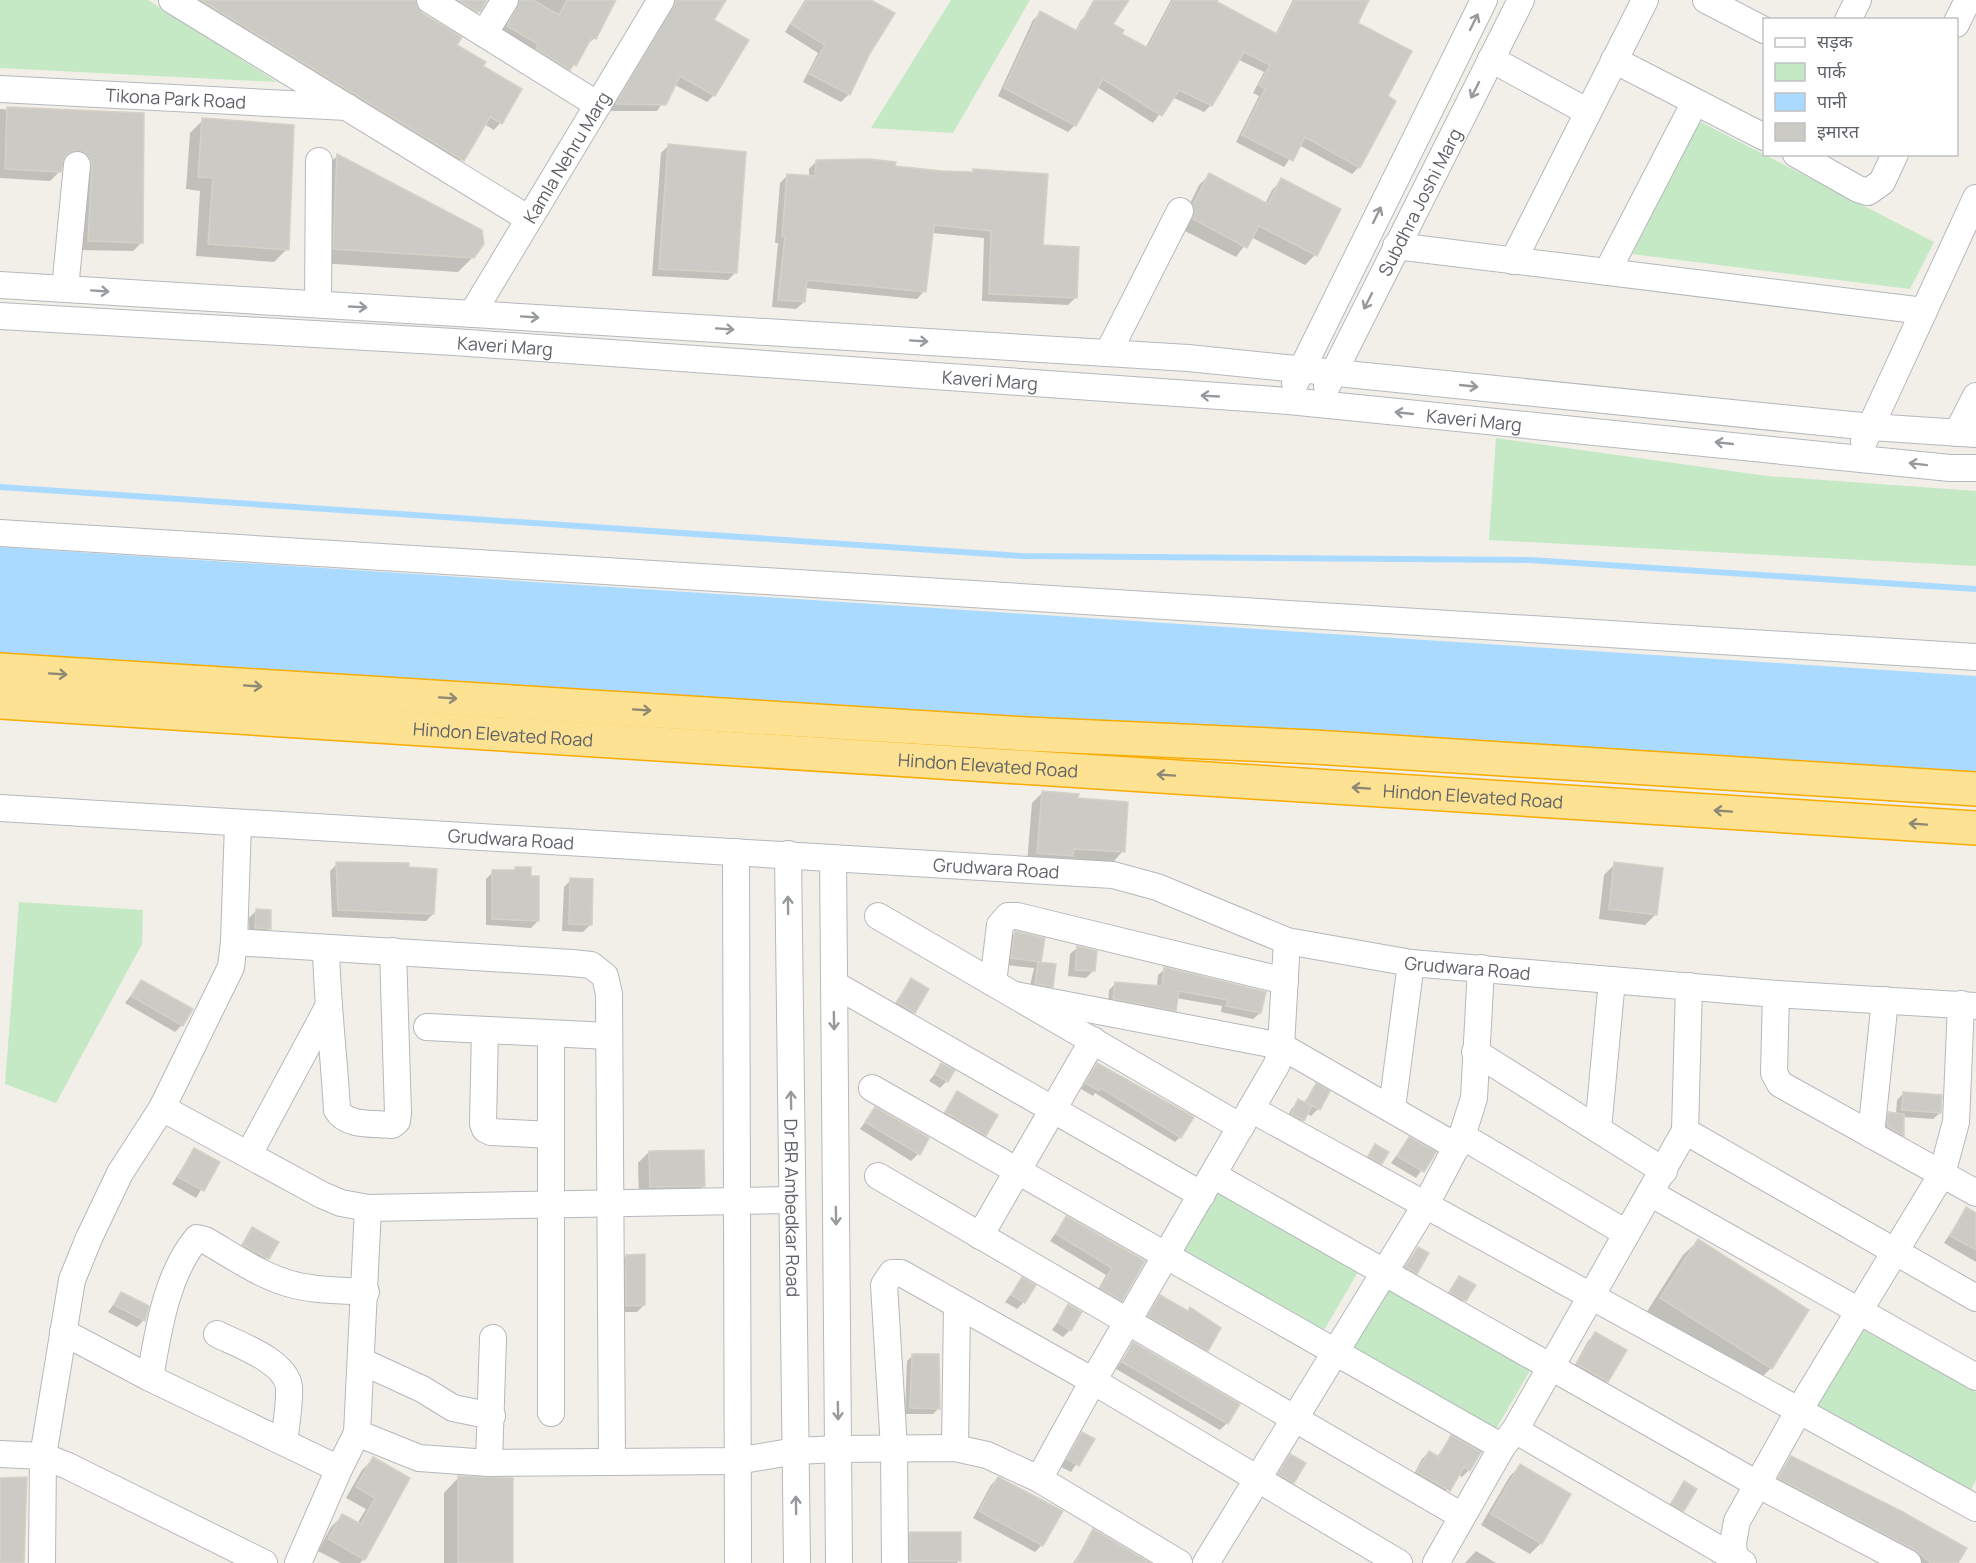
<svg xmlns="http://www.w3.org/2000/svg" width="1976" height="1563" font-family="Manrope,'Noto Sans Devanagari',sans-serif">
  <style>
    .green { fill: #c5e8c5 }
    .water { fill: #aadaff }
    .shadow { fill: #0003 }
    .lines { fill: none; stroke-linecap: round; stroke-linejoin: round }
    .stream { stroke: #aadaff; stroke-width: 6 }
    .building { fill: #cccac5; stroke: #d6d1c6; stroke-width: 1.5 }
    .minor-casing { stroke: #b5b8bc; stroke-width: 28 }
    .highway-casing { stroke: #f9ab00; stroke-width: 36 }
    .minor { stroke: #fff; stroke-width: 26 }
    .highway { stroke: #fde293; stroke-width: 33 }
    .oneway { stroke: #979a9d }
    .oneway2 { stroke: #8e8975 }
    .labels { text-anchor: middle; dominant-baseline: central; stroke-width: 5; stroke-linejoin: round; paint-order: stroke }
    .street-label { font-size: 18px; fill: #5f6368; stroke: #fff }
  </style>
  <rect width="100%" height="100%" fill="#f1efe8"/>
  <g class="green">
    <polygon points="0,0 148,0 277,82 0,68"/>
    <polygon points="951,0 1030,0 953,133 871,128"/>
    <polygon points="1699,121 1934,242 1910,289 1632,254"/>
    <polygon points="1496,438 1767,476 1976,491 1976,566 1489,540"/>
    <polygon points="19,902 143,910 142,944 56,1103 5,1084"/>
    <polygon points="1216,1188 1358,1272 1323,1332 1181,1248"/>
    <polygon points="1378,1281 1531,1369 1496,1429 1344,1342"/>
    <polygon points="1855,1325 1976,1392 1976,1480 1969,1493 1811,1404"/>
  </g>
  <polygon class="water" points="0,547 1976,676 1976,798 0,667"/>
  <g class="shadow">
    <polygon points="182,0 414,0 420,13 481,67 500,123 494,130 484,124 456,167"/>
    <polygon points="441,0 487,0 472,17"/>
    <polygon points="511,0 615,0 595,38 587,44 568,72 501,33 514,9"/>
    <polygon points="673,0 725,0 712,20 714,95 707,102 675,85 657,111 610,111 667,17"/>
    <polygon points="805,0 868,0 868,54 849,94 841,102 803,82 818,53 785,32"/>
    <polygon points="1106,0 1127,0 1111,25 1120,35 1145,49 1171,0 1218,0 1217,3 1275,35 1293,0 1368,0 1356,23 1386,97 1359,167 1352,174 1299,145 1284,167 1236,142 1259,96 1253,93 1264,72 1237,59 1211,105 1204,112 1172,97 1153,123 1097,87 1075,125 1068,132 998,96 1033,20 1040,13 1075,32 1081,20"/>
    <polygon points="0,109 71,113 142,242 133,251 79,250 69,159 62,162 60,171 50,181 0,178"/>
    <polygon points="203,120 287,249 274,262 196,256 200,191 186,189 190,133"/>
    <polygon points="668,146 735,273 728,280 652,276 661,153"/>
    <polygon points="337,156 473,257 458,272 319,263 323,170"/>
    <polygon points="817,161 942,172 971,173 974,171 1042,247 1075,298 1068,305 982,301 984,238 932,233 924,291 917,299 805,288 804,302 796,309 772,307 778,243 775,243 780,183 787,176 809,177 809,169"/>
    <polygon points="1209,175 1265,204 1272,190 1282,180 1315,255 1305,265 1251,237 1236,257 1183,230 1184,216 1199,185"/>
    <polygon points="1043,792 1077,800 1123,851 1113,862 1068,859 1061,866 1027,863 1032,803"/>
    <polygon points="337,864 433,914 426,921 332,917 330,871"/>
    <polygon points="1615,864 1656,914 1645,925 1599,919 1604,875"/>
    <polygon points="493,872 538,921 531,928 486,925 486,879"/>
    <polygon points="571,880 590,925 583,932 562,931 564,887"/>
    <polygon points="256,911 269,929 262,936 249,935 249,918"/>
    <polygon points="1015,933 1039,961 1037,963 1054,966 1052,986 1045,993 1029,990 1034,968 1005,965 1008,940"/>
    <polygon points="1077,948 1093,971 1086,978 1068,976 1070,954"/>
    <polygon points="1165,969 1260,1013 1253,1019 1221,1012 1222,1006 1176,998 1175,1010 1168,1017 1108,1005 1109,990 1116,983 1157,987 1158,975"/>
    <polygon points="911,980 914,1012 907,1019 891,1009"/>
    <polygon points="141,982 182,1025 175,1032 125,1003"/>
    <polygon points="942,1065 947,1081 940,1088 929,1081"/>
    <polygon points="1097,1065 1180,1137 1175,1142 1095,1093 1093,1096 1081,1089"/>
    <polygon points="1316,1085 1318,1109 1311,1116 1306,1113 1296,1127 1285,1121 1292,1108 1299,1101 1303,1104"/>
    <polygon points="957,1093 985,1135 978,1142 939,1120"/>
    <polygon points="1904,1093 1940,1113 1933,1119 1903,1117 1903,1135 1896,1142 1881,1133 1882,1120 1889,1113 1896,1114 1897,1100"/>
    <polygon points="875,1109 918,1154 911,1161 860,1129"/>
    <polygon points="1409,1139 1434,1153 1416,1178 1391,1163"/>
    <polygon points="1376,1146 1381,1163 1374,1170 1363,1164"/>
    <polygon points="194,1149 218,1163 196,1198 172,1184"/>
    <polygon points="649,1152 704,1186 693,1196 639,1198 638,1163"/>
    <polygon points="1966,1209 1976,1215 1976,1262 1944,1243"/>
    <polygon points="1067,1218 1143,1261 1121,1300 1114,1307 1095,1295 1106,1275 1050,1241"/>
    <polygon points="253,1229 277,1242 261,1265 237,1252"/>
    <polygon points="1698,1241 1807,1311 1771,1368 1756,1383 1646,1313 1683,1255"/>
    <polygon points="1418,1248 1416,1273 1409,1280 1399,1274"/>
    <polygon points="626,1256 644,1305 637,1312 620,1312 619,1263"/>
    <polygon points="1459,1278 1474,1286 1458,1307 1444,1299"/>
    <polygon points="1022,1279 1024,1302 1017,1309 1005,1302"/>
    <polygon points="121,1294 144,1320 137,1327 108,1312"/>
    <polygon points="1161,1297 1187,1312 1207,1350 1200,1357 1142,1323"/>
    <polygon points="1069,1306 1070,1330 1063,1337 1052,1330"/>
    <polygon points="1595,1334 1607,1381 1600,1388 1571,1372 1588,1341"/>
    <polygon points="1133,1344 1227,1423 1220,1430 1116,1369"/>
    <polygon points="913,1355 939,1408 933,1414 905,1414 907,1361"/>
    <polygon points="1083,1433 1093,1439 1071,1472 1061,1467"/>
    <polygon points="1451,1437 1469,1470 1462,1477 1458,1474 1441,1497 1411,1480 1422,1459 1429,1452 1437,1457"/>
    <polygon points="1291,1456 1293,1482 1286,1489 1273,1481"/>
    <polygon points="1791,1458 1956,1563 1916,1563 1774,1484"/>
    <polygon points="373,1459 408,1478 364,1559 360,1563 341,1563 318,1551 331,1527 342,1516 357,1524 366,1509 346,1498 362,1470"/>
    <polygon points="1520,1466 1541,1543 1530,1554 1481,1525 1510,1476"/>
    <polygon points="458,1478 511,1563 444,1563 444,1493"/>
    <polygon points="998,1478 1042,1545 1035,1552 973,1518 991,1485"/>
    <polygon points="1684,1483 1683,1510 1676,1517 1665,1511"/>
    <polygon points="1094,1531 1149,1563 1073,1563"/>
    <polygon points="910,1533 959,1560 957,1563 904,1563 903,1540"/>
    <polygon points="1476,1551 1496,1563 1465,1563"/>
  </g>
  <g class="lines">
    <polyline class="stream" points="0,487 1021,556 1530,560 1976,589"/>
  </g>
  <g class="building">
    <polygon points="201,0 415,0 422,13 462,37 457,45 486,62 483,66 522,89 502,124 490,117 464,161"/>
    <polygon points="458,0 487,0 481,11 477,12"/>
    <polygon points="520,0 533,0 559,15 567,0 616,0 596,39 592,37 576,66 574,64 570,70 536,49 538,44 507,26"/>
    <polygon points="676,0 726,0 714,20 749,40 715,96 680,76 666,105 616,104"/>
    <polygon points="807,0 871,0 895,13 869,55 850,95 809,74 825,45 791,24"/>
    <polygon points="1094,0 1129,0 1113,24 1124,30 1122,34 1148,48 1173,0 1214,0 1277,34 1295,0 1369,0 1358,23 1412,51 1388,96 1396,101 1360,168 1305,137 1293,161 1242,135 1265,89 1259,85 1270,65 1244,52 1212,106 1179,90 1162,116 1103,79 1076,126 1004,88 1040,11 1077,31"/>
    <polygon points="7,107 144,113 143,243 88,241 92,166 90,158 85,153 70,152 65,157 61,172 5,169"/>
    <polygon points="202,118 294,125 289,250 208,244 213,178 198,177"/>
    <polygon points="668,144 746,152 737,273 659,269"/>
    <polygon points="337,154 482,230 484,244 474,258 333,249"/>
    <polygon points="868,159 896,162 895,166 942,171 973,172 973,169 1048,174 1043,245 1079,247 1077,298 989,294 991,231 934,225 926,292 807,280 805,302 778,300 785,236 782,236 787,174 815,176 816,160"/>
    <polygon points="1209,173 1268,204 1281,178 1341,209 1317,256 1259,226 1247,248 1193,219 1193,205"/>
    <polygon points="1042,791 1079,794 1078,798 1128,802 1125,852 1074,849 1073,856 1037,853"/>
    <polygon points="336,862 409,863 409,867 437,869 434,914 338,910"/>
    <polygon points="1614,862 1663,868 1657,915 1609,909"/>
    <polygon points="515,867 531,867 531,876 539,876 539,921 492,919 492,870 515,870"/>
    <polygon points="570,878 593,879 592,925 569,924"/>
    <polygon points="256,909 271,910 271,929 255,928"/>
    <polygon points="1015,931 1045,938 1041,962 1011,958"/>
    <polygon points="1077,946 1097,951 1095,971 1075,970"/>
    <polygon points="1038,962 1056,964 1053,987 1035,984"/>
    <polygon points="1164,967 1266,992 1261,1013 1226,1006 1228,1000 1179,991 1176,1011 1113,999 1115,982 1162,986"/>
    <polygon points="911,978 929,989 915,1013 897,1002"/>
    <polygon points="141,980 193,1009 183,1026 131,996"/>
    <polygon points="941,1063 955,1070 948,1082 935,1074"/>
    <polygon points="1097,1063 1194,1117 1181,1138 1101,1088 1099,1091 1085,1083"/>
    <polygon points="1316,1083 1330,1091 1320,1110 1306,1102"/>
    <polygon points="957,1091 998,1115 986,1136 945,1112"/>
    <polygon points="1903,1092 1942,1095 1941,1113 1902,1110"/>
    <polygon points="1298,1099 1312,1106 1304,1121 1291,1114"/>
    <polygon points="875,1107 929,1138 920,1155 865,1122"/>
    <polygon points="1888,1112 1904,1114 1904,1136 1887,1126"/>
    <polygon points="1409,1137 1436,1152 1424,1172 1397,1156"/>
    <polygon points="1375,1144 1389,1152 1382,1164 1368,1156"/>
    <polygon points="194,1148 220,1162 204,1191 178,1177"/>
    <polygon points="704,1150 705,1186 650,1187 649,1151"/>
    <polygon points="1966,1207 1976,1213 1976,1250 1950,1236"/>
    <polygon points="1066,1216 1145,1261 1122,1301 1100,1288 1112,1268 1056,1234"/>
    <polygon points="252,1227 279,1242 269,1259 242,1245"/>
    <polygon points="1698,1239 1809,1310 1772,1369 1660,1298"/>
    <polygon points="1418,1247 1429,1253 1417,1274 1405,1267"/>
    <polygon points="645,1254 645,1305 626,1306 626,1255"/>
    <polygon points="1459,1276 1476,1285 1466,1301 1449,1292"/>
    <polygon points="1022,1277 1036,1285 1025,1303 1011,1295"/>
    <polygon points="121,1292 149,1306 145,1321 114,1305"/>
    <polygon points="1160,1295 1188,1311 1190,1307 1221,1328 1208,1351 1148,1316"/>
    <polygon points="1068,1304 1082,1312 1071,1331 1058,1322"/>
    <polygon points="1595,1332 1627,1350 1608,1382 1577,1364"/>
    <polygon points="1133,1342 1240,1404 1228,1424 1122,1362"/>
    <polygon points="912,1354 939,1354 940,1409 910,1408"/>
    <polygon points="1082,1432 1095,1439 1079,1466 1067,1459"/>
    <polygon points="1451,1435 1481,1452 1470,1471 1464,1467 1450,1491 1417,1472 1429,1451 1439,1457"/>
    <polygon points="1290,1454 1306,1463 1294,1483 1278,1474"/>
    <polygon points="1791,1456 1901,1511 1967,1548 1958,1563 1931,1563 1915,1550 1778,1478"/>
    <polygon points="373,1457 410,1478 365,1560 328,1539 342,1514 361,1524 375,1498 356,1487"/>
    <polygon points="1520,1464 1571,1494 1542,1544 1491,1514"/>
    <polygon points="458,1476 513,1478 513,1563 458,1563"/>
    <polygon points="27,1477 24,1563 0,1563 0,1478"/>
    <polygon points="998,1477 1063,1511 1043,1546 979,1511"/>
    <polygon points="1684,1481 1697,1489 1684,1511 1671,1504"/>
    <polygon points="1093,1529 1150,1563 1075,1563"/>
    <rect x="910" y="1532" width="51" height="29"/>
  </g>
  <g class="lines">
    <g class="minor-casing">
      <g id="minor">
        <polyline points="172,0 529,219"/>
        <polyline points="430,0 598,105"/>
        <polyline points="1706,0 1764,30"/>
        <polyline points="1848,20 1858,0"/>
        <polyline points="1956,24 1968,0"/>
        <polyline points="484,34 505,0"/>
        <polyline points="1491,59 1588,112"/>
        <polyline points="1614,60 1764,137"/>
        <path id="s1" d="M0,89L347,107"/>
        <polyline points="1796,154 1858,189 1868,192 1882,182 1895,154"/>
        <polyline points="1396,246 1924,311"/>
        <polyline points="1513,261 1645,0"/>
        <polyline points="1607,272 1695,102"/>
        <polyline points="0,285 1188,358 1871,427 1976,434"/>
        <polyline points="65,289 77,165"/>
        <polyline points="318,304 319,161"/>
        <path id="s2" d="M472,314L661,0"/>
        <path id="s3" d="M0,316L454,342L1289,401L1950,468H1976"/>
        <polyline points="1108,353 1180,211"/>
        <polyline points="1295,383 1484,0"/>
        <path id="s4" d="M1327,386L1521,0"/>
        <polyline points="1957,433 1976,396"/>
        <polyline points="1864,441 1976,198"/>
        <polyline points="0,533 1976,657"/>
        <path id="s5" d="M0,808L1113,875L1157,887L1287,941L1411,963L1776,994L1976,1006"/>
        <polyline points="736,852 738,1563"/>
        <path id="s6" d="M788,854L797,1563"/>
        <polyline points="833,858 839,1563"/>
        <polyline points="878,916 1241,1127"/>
        <polyline points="234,942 572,963 591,965 605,976 609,994 612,1461"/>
        <path d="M326,948C327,1002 334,1055 337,1110C347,1127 375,1123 392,1125L397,1121L398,1113L393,951"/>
        <polyline points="993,983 1000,925 1008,916 1017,916 1285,981"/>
        <polyline points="834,984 1202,1195"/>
        <polyline points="1776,994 1774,1073 1780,1084 1976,1193"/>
        <polyline points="1015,995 1281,1046 1457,1147"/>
        <polyline points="427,1027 608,1036"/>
        <polyline points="485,1030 483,1124 485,1129 491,1132 551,1135"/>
        <polyline points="551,1034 551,1413"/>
        <polyline points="1475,1052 1664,1171"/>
        <polyline points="872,1088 1502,1447"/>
        <polyline points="162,1108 322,1195 341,1203 368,1208 792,1200"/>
        <polyline points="1392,1108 1411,963"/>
        <polyline points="1251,1109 1976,1508"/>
        <polyline points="1598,1129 1612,980"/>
        <polyline points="1685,1131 1976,1298"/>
        <polyline points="1871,1135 1885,1000"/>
        <polyline points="1462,1136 1626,1233"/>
        <polyline points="249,1154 327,1009"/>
        <polyline points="1213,1175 1757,1484 1908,1563"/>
        <polyline points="878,1176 1462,1516"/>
        <polyline points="1650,1193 1976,1377"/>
        <polyline points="980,1236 1093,1040"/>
        <polyline points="63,1332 150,1378 339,1469 357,1433 368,1208"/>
        <path d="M217,1334C237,1344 286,1361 289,1387C290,1404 286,1425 284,1442"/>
        <polyline points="361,1361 422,1389 453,1408 492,1416"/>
        <path d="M150,1378C158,1332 166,1275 197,1238L205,1240C231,1255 258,1274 287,1283C313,1291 340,1290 366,1292"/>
        <polyline points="1515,1430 1743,1563"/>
        <polyline points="357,1433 419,1458 489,1463 737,1461 796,1451 838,1449 955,1448 987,1455 1039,1479 1179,1563"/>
        <polyline points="955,1448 957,1305"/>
        <polyline points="0,1454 43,1456 68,1466 264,1563"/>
        <polyline points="489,1463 493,1338"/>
        <polyline points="1039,1479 1093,1381 1277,1064 1281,1046 1287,941"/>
        <polyline points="42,1563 43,1456 72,1280 89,1238 120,1173 162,1108 231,967 234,942 238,823"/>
        <polyline points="298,1563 339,1469"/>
        <polyline points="895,1563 894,1448 884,1285 892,1273 901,1273 1093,1381 1399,1563"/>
        <polyline points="1206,1563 1425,1206 1462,1136 1474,1098 1481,968"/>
        <polyline points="1436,1563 1502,1447 1515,1430 1685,1131 1689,986"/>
        <polyline points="1735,1563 1733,1543 1737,1521 1798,1412 1942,1174 1956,1122 1961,1004"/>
      </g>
    </g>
    <g class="highway-casing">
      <g id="highway">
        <polyline points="0,670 1026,734 1314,747 1976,789"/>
        <path id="s7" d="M0,702L1976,828"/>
      </g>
    </g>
    <use href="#minor" class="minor"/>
    <use href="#highway" class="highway"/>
  </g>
  <defs><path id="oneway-shaft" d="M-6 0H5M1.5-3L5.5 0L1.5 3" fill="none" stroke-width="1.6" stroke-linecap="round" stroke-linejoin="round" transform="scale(1.5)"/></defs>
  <g class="oneway">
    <use href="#oneway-shaft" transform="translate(1474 22) rotate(-64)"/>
    <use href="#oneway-shaft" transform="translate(1475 90) rotate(117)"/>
    <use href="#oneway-shaft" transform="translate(1377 215) rotate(-64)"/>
    <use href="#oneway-shaft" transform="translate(100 291) rotate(4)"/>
    <use href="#oneway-shaft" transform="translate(1368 301) rotate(117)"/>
    <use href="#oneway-shaft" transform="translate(358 307) rotate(3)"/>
    <use href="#oneway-shaft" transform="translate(530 317) rotate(4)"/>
    <use href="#oneway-shaft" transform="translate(725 329) rotate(4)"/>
    <use href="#oneway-shaft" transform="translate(919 341) rotate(4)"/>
    <use href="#oneway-shaft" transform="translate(1469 386) rotate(6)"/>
    <use href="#oneway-shaft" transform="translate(1210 396) rotate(-177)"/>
    <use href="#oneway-shaft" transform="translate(1404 413) rotate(-174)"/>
    <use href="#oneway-shaft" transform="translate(1724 443) rotate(-174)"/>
    <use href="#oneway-shaft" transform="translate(1918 464) rotate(-173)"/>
    <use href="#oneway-shaft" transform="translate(788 905) rotate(-91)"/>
    <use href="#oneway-shaft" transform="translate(834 1021) rotate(89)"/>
    <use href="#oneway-shaft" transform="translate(791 1100) rotate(-91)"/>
    <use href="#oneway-shaft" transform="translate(836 1216) rotate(89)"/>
    <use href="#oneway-shaft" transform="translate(838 1411) rotate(89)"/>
    <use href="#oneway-shaft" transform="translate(796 1505) rotate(-91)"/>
  </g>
  <g class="oneway2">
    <use href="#oneway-shaft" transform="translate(58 674) rotate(4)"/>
    <use href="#oneway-shaft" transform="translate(253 686) rotate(4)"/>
    <use href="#oneway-shaft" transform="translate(448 698) rotate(4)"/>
    <use href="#oneway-shaft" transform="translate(642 710) rotate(4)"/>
    <use href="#oneway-shaft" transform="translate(1166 775) rotate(-176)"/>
    <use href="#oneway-shaft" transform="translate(1361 788) rotate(-176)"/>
    <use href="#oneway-shaft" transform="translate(1723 811) rotate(-176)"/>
    <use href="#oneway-shaft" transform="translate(1918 824) rotate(-176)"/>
  </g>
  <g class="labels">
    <g class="street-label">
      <text stroke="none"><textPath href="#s1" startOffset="176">Tikona Park Road</textPath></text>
      <text stroke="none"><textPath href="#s2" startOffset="183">Kamla Nehru Marg</textPath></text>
      <text stroke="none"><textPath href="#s4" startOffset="206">Subdhra Joshi Marg</textPath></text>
      <text stroke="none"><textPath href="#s3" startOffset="506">Kaveri Marg</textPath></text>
      <text stroke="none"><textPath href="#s3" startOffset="992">Kaveri Marg</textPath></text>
      <text stroke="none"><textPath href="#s3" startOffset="1478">Kaveri Marg</textPath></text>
      <text stroke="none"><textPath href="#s7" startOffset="504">Hindon Elevated Road</textPath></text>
      <text stroke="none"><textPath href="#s7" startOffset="990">Hindon Elevated Road</textPath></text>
      <text stroke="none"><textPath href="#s7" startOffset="1476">Hindon Elevated Road</textPath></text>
      <text stroke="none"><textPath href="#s5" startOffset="512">Grudwara Road</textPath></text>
      <text stroke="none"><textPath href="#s5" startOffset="998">Grudwara Road</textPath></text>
      <text stroke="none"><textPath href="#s5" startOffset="1484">Grudwara Road</textPath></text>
      <text stroke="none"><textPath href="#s6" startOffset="354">Dr BR Ambedkar Road</textPath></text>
    </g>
  </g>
  <rect x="1763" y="18" width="195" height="138" fill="#ffffff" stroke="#bfc1c3" stroke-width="1.5"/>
  <rect x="1775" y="38" width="30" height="9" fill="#ffffff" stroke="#bfc1c3" stroke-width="1.5"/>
  <text x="1817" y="48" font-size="18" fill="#5f6368">सड़क</text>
  <rect x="1775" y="63" width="30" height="18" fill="#c5e8c5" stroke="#bfc1c3" stroke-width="1.5"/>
  <text x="1817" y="78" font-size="18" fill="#5f6368">पार्क</text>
  <rect x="1775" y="93" width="30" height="18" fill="#aadaff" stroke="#bfc1c3" stroke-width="1.5"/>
  <text x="1817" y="108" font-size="18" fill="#5f6368">पानी</text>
  <rect x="1775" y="123" width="30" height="18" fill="#cccac5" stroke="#bfc1c3" stroke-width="1.5"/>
  <text x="1817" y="138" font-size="18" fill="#5f6368">इमारत</text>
</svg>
